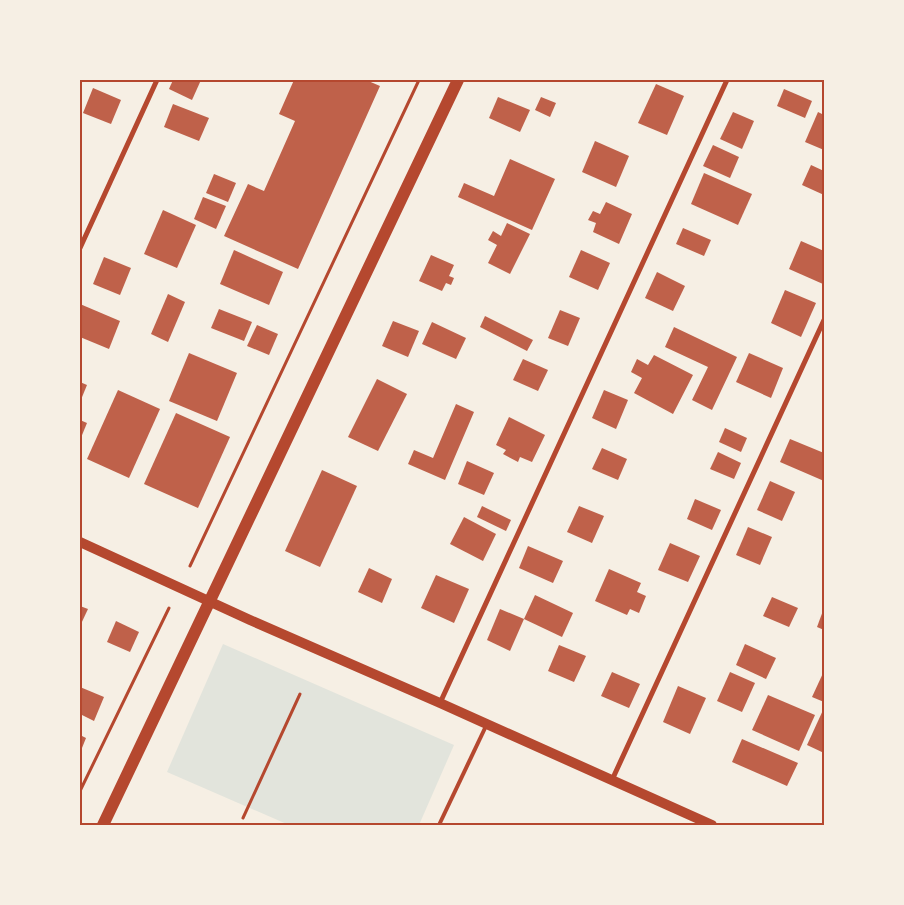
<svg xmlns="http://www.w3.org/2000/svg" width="904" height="905" font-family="Commissioner,sans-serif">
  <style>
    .green { fill: #e2e4dc }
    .building { fill: #bf614a }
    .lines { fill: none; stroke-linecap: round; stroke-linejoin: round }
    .path { stroke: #b5482f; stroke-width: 3 }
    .service { stroke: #b5482f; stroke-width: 4 }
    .minor { stroke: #b5482f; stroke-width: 5 }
    .secondary { stroke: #b5482f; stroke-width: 10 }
    .primary { stroke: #b5482f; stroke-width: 12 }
    .neatline { fill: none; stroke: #b5482f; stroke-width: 2 }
  </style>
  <rect width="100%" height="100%" fill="#f6efe4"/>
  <polygon class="green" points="223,644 454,745 419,825 289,825 167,772"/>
  <g class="building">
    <polygon points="173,80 201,80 192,100 169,89"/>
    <polygon points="294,80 366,80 380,86 298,269 224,236 248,184 264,191 295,121 279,114"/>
    <polygon points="656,84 684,96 667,135 638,123"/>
    <polygon points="93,88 121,100 111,124 83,113"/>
    <polygon points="784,89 812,101 805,118 777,106"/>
    <polygon points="498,97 530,110 520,132 489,118"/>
    <polygon points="541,97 556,103 550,117 535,110"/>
    <polygon points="173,104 209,118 199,141 164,127"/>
    <polygon points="733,112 754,121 742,149 720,139"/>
    <polygon points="818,112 824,115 824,150 805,142"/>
    <polygon points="595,141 629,156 616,187 582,172"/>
    <polygon points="713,145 739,157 730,178 703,166"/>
    <polygon points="510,159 555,179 532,230 458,197 464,183 494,196"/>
    <polygon points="811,165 824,171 824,195 802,185"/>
    <polygon points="704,173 752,194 738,225 691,204"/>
    <polygon points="214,174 236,183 228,202 206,193"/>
    <polygon points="203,197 226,206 216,229 194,219"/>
    <polygon points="606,202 632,214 619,244 593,232 596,223 588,220 593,211 600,214"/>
    <polygon points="163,210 196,225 177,268 144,254"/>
    <polygon points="507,223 530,234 510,274 488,263 497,245 488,240 493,231 501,236"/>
    <polygon points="683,228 711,240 704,256 676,244"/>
    <polygon points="801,241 824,251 823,284 789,269"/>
    <polygon points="234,250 283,272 269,305 220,284"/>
    <polygon points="581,250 610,263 598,290 569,277"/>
    <polygon points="431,255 454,265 449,276 454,278 451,285 446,283 442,291 419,281"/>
    <polygon points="104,257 131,268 120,295 93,284"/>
    <polygon points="657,272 685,286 673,311 645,298"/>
    <polygon points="785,290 816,303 801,337 771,323"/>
    <polygon points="168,294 185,302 168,342 151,334"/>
    <polygon points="80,304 120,321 109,349 80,337"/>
    <polygon points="219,309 252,322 244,341 211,328"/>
    <polygon points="560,310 580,318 568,346 548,338"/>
    <polygon points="485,316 533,340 527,351 480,327"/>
    <polygon points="393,321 419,331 408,357 382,346"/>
    <polygon points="432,322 466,338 456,359 422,344"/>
    <polygon points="257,325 278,334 269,355 247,346"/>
    <polygon points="674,327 737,357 712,410 692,400 708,367 665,347"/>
    <polygon points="189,353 237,373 217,421 169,401"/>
    <polygon points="749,353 783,368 771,398 736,382"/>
    <polygon points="654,355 693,375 673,414 634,393 642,378 631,372 637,359 648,365"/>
    <polygon points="523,359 548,370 538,391 513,380"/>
    <polygon points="377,379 407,394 378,451 348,437"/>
    <polygon points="80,382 87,385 80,402"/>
    <polygon points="118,390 160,409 129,478 87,459"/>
    <polygon points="604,390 628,400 616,429 592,418"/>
    <polygon points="456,404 474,412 445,480 408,464 414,450 433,458"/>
    <polygon points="176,413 230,437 198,508 144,484"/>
    <polygon points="509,417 545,435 532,462 520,457 518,462 503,454 506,450 496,445"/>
    <polygon points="80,420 87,423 80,440"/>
    <polygon points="725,428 747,438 741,452 719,442"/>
    <polygon points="790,439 824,453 824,481 780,462"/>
    <polygon points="602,448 627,459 618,480 592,469"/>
    <polygon points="718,452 741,463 734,479 710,469"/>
    <polygon points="467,461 494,473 484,495 458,484"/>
    <polygon points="322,470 357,486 320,567 285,551"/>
    <polygon points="770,481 795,492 782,521 757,510"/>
    <polygon points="695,499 721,510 712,530 687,519"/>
    <polygon points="482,506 511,520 506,531 477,517"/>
    <polygon points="579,506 604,516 592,543 567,532"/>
    <polygon points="464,517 496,534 483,561 450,544"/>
    <polygon points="748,527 772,537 760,565 736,555"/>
    <polygon points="670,543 700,556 688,582 658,570"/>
    <polygon points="528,546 563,561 553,583 519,568"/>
    <polygon points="369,568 392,579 382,603 358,592"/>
    <polygon points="609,569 641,583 637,592 646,596 639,613 630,609 627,615 595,601"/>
    <polygon points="436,575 469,589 454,623 421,608"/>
    <polygon points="535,595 573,613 562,637 524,619"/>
    <polygon points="772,597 798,608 789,627 763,616"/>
    <polygon points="80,606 88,609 80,626"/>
    <polygon points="824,608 824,630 817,627"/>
    <polygon points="500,609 524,619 510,651 487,640"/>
    <polygon points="116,621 139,632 130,652 107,642"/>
    <polygon points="745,644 776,658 766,679 736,665"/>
    <polygon points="559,645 586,656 574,682 548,671"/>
    <polygon points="824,671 824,702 812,697"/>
    <polygon points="612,672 640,684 629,708 601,696"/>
    <polygon points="730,672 755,683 742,712 717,701"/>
    <polygon points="678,686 706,698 690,734 663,722"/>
    <polygon points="80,687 104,697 94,721 80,714"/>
    <polygon points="768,695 815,715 799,751 752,730"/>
    <polygon points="824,708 824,753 807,745"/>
    <polygon points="80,735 86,738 80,753"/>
    <polygon points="742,739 798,763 787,786 732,762"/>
  </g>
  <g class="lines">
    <g class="path">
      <polyline points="190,566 419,80"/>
      <polyline points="80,791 169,608"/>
      <polyline points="243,818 300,694"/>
    </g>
    <polyline class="service" points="439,825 486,726"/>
    <g class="minor">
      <polyline points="80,248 157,80"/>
      <polyline points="440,703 727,80"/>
      <polyline points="612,780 824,320"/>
    </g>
    <polyline class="secondary" points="80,542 250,620 440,703 712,825"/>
    <polyline class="primary" points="103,825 458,80"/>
  </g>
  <rect width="904" height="905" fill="none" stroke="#f6efe4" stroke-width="162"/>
  <rect x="81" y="81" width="742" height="743" class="neatline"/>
</svg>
